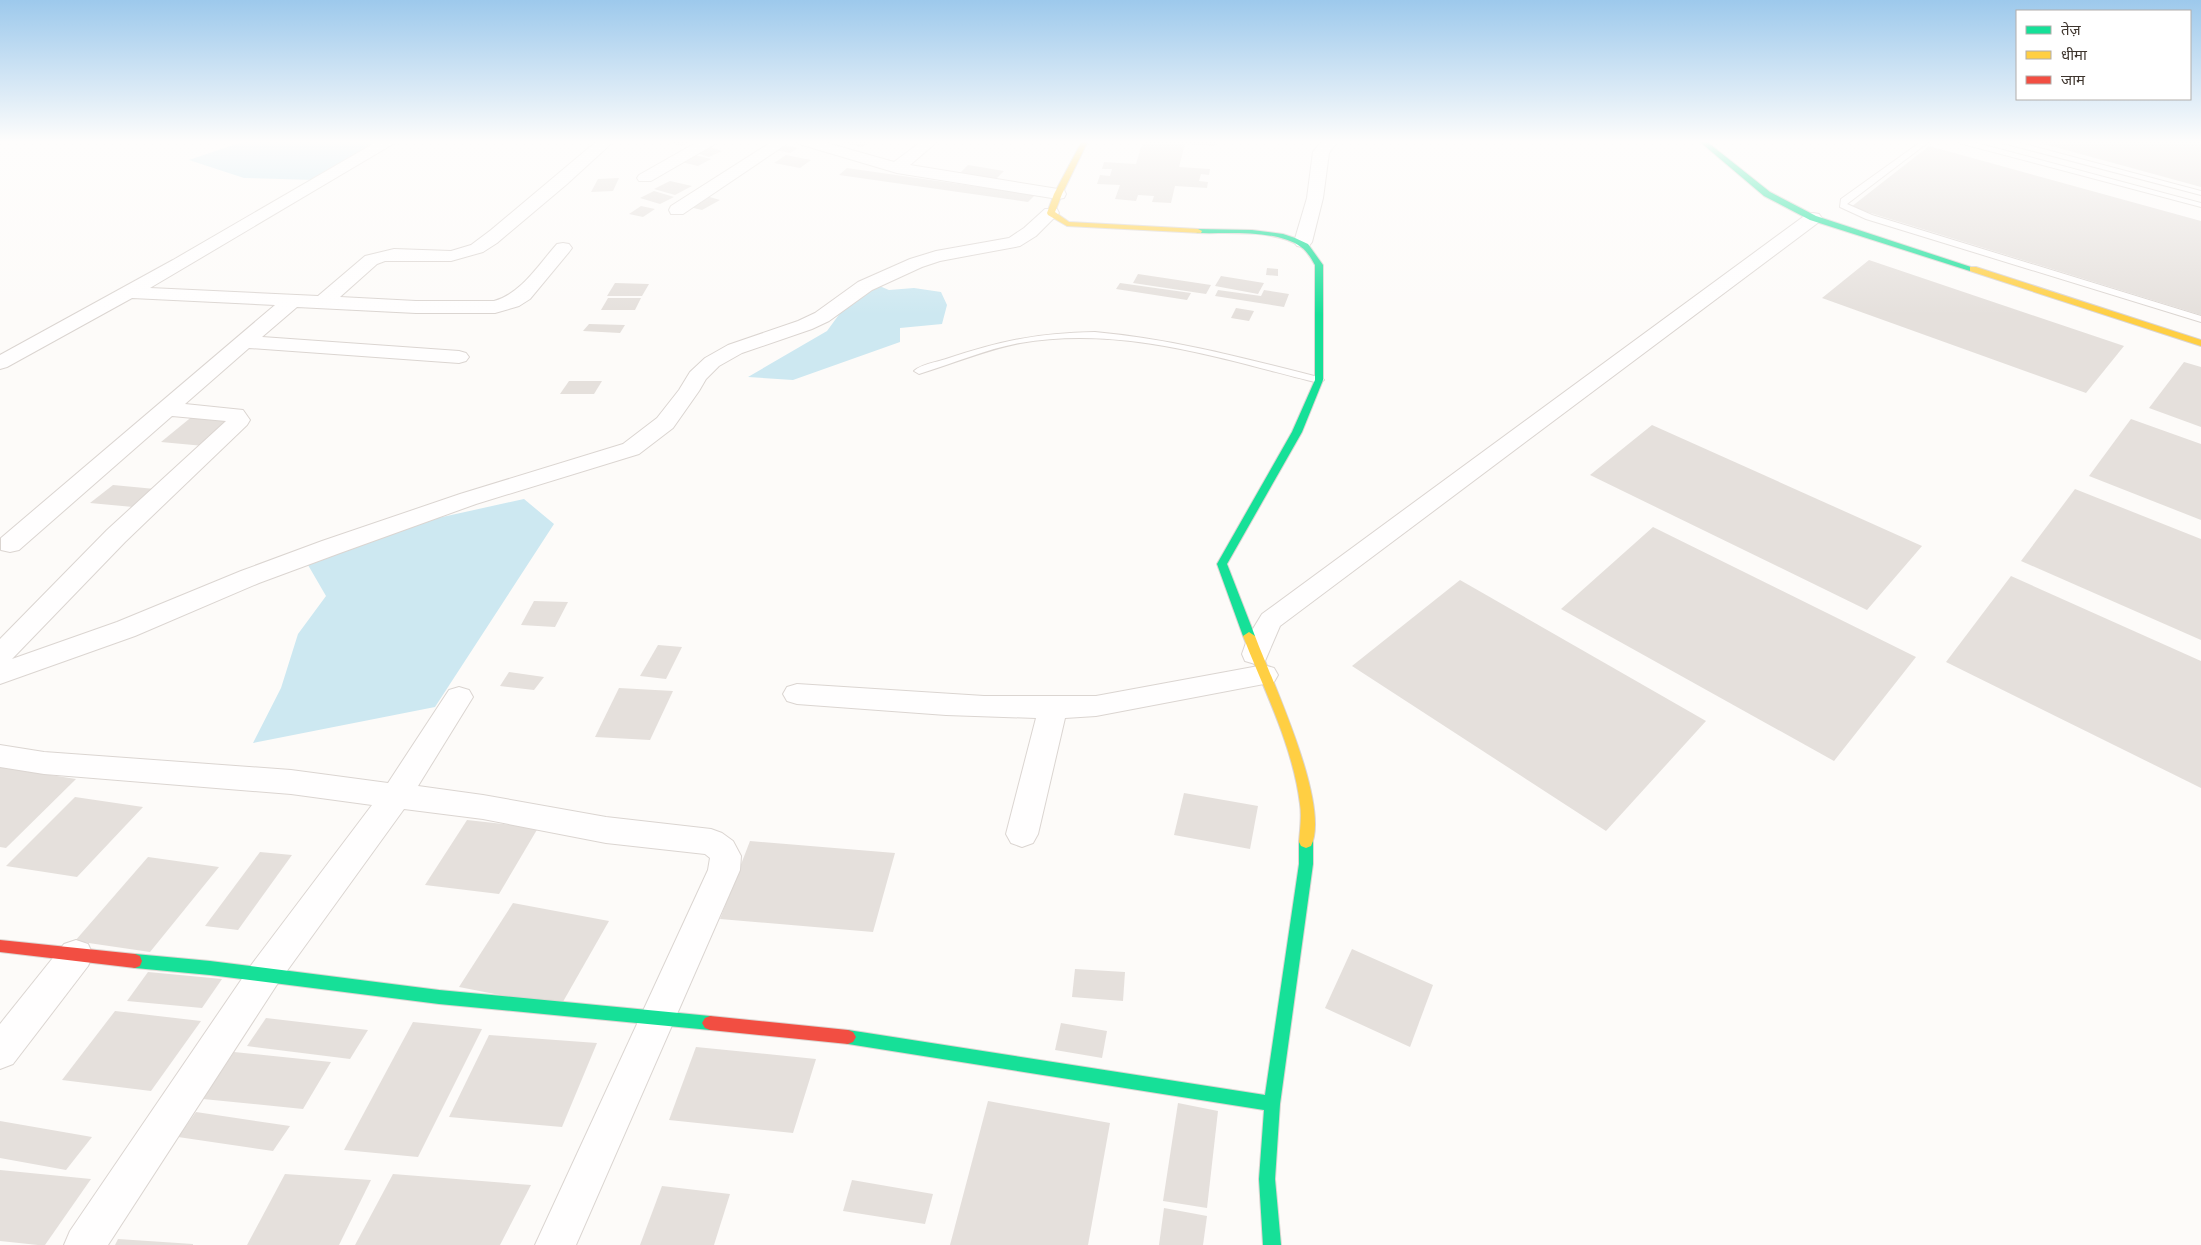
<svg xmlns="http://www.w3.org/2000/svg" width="2201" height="1245" font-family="'Alegreya Sans','Noto Sans Devanagari',sans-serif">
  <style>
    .water { fill: #cde8f1 }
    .building { fill: #e5e0dc }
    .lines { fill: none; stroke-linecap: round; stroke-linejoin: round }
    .lane-casing { stroke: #dbd5d1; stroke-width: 2 }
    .street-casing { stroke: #dbd5d1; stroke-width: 2 }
    .fast-casing { stroke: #dbd5d1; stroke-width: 2 }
    .slow-casing { stroke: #dbd5d1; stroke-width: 2 }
    .jam-casing { stroke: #dbd5d1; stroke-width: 2 }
    .lane { fill: #fffefe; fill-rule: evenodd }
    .street { fill: #fffefe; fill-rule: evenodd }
    .fast { fill: #16e098; fill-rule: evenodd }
    .slow { fill: #ffcf43; fill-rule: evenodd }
    .jam { fill: #f24e42; fill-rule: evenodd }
  </style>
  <rect width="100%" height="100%" fill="#fdfbf9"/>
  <g class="water">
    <polygon points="245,141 375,141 316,180 244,178 189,160"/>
    <polygon points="877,285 889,290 914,288 941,292 947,305 942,324 900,328 900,342 793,380 748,377 827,331 846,305"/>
    <polygon points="524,499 554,524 435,707 253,743 281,688 298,634 326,596 308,565 345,547 415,523"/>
  </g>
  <g class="building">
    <polygon points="664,141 683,141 690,143 682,146"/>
    <polygon points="844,141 864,141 870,142 862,147 841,142"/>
    <polygon points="1143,141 1216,142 1215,146 1185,144 1179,167 1210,169 1209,175 1201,174 1199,181 1208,182 1207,188 1175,186 1171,203 1152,202 1154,196 1138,195 1136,201 1115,199 1120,185 1097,184 1100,175 1110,176 1112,169 1102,169 1104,162 1136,164"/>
    <polygon points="2033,141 2201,141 2201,187"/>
    <polygon points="784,145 798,148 790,153 776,150"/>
    <polygon points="1929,146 2201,221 2201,315 1851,207"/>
    <polygon points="709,147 722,151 709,157 696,153"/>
    <polygon points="691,154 711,159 698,166 677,161"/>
    <polygon points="786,155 811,160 800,168 774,163"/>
    <polygon points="968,165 1004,171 995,180 959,174"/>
    <polygon points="847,168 1035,195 1028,202 839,175"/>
    <polygon points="619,178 613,191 591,192 598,179"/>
    <polygon points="670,181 692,186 675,195 654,189"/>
    <polygon points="654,191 674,197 660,204 640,198"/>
    <polygon points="703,195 720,200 702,210 685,206"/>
    <polygon points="641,206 655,209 643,217 629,214"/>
    <polygon points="1869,260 2124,346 2086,393 1822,298"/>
    <polygon points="1267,268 1278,269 1278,276 1266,275"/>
    <polygon points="1138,274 1211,285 1206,294 1133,283"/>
    <polygon points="1221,276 1264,283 1258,294 1215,286"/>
    <polygon points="615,283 649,284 642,296 607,296"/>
    <polygon points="1120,283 1191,293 1187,300 1116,289"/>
    <polygon points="1218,290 1261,296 1264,290 1289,294 1284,307 1215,296"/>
    <polygon points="608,298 641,298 635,310 601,310"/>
    <polygon points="1236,308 1254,311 1249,321 1231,318"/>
    <polygon points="589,324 625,325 620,333 583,331"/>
    <polygon points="2184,362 2201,367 2201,427 2149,408"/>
    <polygon points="569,381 602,381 594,394 560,394"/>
    <polygon points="194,415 236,419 204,446 161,442"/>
    <polygon points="2131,419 2201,444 2201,520 2089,476"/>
    <polygon points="1652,425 1922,546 1867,610 1590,475"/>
    <polygon points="113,485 155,489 133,507 90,503"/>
    <polygon points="2075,489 2201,539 2201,640 2021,561"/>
    <polygon points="1653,527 1916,657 1834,761 1561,609"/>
    <polygon points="2011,576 2201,661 2201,788 1946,662"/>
    <polygon points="1460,580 1706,721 1606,831 1352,666"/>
    <polygon points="534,601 568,602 555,627 521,625"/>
    <polygon points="658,645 682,647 666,679 640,676"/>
    <polygon points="509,672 544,677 534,690 500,686"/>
    <polygon points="619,688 673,691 650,740 595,737"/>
    <polygon points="0,767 76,779 6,848 0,847"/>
    <polygon points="1184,793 1258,806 1250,849 1174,835"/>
    <polygon points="75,797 143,807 77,877 6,866"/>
    <polygon points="467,820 538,828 499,894 425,885"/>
    <polygon points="750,841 895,853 873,932 720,919"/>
    <polygon points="260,852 292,855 238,930 205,926"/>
    <polygon points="148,857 219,867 150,952 75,941"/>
    <polygon points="513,903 609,921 560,1007 459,987"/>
    <polygon points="1352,949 1433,985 1410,1047 1325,1008"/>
    <polygon points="1075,969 1125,972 1123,1001 1072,997"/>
    <polygon points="148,972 222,979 202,1008 127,1001"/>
    <polygon points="115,1011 201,1021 151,1091 62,1080"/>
    <polygon points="266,1018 368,1030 350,1059 247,1046"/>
    <polygon points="413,1022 482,1029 418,1157 344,1150"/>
    <polygon points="1061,1023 1107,1031 1102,1058 1055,1050"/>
    <polygon points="489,1035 597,1043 562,1127 449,1117"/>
    <polygon points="696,1047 816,1059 793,1133 669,1120"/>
    <polygon points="234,1052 331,1062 303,1109 203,1099"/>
    <polygon points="988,1101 1110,1123 1088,1245 950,1245"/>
    <polygon points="1178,1103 1218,1111 1207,1208 1163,1201"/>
    <polygon points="196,1112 290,1126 273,1151 178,1137"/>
    <polygon points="0,1121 92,1137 66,1170 0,1158"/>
    <polygon points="0,1170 91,1179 45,1245 38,1245 0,1241"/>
    <polygon points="285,1174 371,1180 339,1245 247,1245"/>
    <polygon points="393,1174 531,1185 500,1245 355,1245"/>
    <polygon points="852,1180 933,1194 925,1224 843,1211"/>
    <polygon points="662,1186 730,1194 714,1245 640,1245"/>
    <polygon points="1164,1208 1207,1216 1203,1245 1159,1245"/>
    <polygon points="118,1239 193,1244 193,1245 115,1245"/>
  </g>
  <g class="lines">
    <g class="lane-casing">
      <g id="lane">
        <polygon points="1922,141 1930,141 1847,204 1872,215 2201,316 2201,322 1866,219 1840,207 1841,199"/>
        <polygon points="1959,141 1969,141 2201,203 2201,207 1959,143"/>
        <polygon points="2003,141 2013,141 2201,191 2201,195 2003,143"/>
        <path d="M1095,332C1173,339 1247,359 1322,378L1324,380L1319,383C1222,359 1122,325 1020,343C987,349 955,363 922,373L919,374L914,371C921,364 937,362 946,359C1000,341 1037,333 1095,332Z"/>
      </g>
    </g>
    <g class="street-casing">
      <g id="street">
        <path d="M378,141H396L393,144L150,288L318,296L365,256L394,249L451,251L471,245L491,230L597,141H614L567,184L497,243L483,252L451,261H385L377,264L340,297L416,301H494C522,293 538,265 557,244L563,243L569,244L572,248L569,252L530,299L519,306L495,313H416L297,307L262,337L459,351L466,353L469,357L466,361L459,363L249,348L185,404L243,410L250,420L247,425L125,542L12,659L117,622L241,571L322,541L460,494L623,444L657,418L679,390L690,372L705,358L728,345L798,321L815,313L858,282L910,259L936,251L1009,238L1024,228L1045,209H1057L1059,213L1036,236L1020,246L940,261L922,267L872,290L829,321L812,329L742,353L719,366L706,379L699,391L673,428L639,454L476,504L340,553L259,583L135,636L0,684V639L107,530L226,421L172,416L19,550L10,552L1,550V538L275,305L132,298L7,367L0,369V355L173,260Z"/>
        <polygon points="699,141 718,141 715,144 651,181 639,181 637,178 639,175"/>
        <polygon points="773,141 791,141 683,214 671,214 669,210 671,206"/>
        <polygon points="796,141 820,141 894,162 922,141 938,141 910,165 1058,189 1064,190 1066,194 1064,198 1058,199 897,173 799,144"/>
        <polygon points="1322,141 1338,141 1329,153 1323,198 1312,242 1309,246 1303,247 1297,246 1294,242 1307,198 1313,152"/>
        <polygon points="1813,213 1819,214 1822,218 1819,222 1280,626 1265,661 1255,664 1245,661 1242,654 1248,637 1262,614 1807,214"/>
        <polygon points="1264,665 1274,668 1278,675 1274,682 1096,716 1065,718 1038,834 1033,843 1022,847 1011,843 1006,834 1036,718 946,715 797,704 787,701 783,694 787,687 797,684 984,696 1096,696"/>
        <polygon points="459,687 469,690 473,697 418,786 483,795 606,817 711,829 722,833 733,841 741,856 740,870 576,1245 535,1245 708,870 710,858 705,854 606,843 483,819 404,809 276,986 108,1245 64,1245 70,1231 252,964 372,805 291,794 44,774 0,767 0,745 44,752 291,770 388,783 449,690"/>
        <polygon points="76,940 88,944 93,955 88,966 13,1064 0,1069 0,1024 64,944"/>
      </g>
    </g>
    <g class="fast-casing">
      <g id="fast">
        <polygon points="1699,141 1706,141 1770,192 1816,216 1977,269 1970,271 1810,220 1764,196"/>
        <path d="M1195,229L1252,230L1283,234L1295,238L1308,244L1323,265V380L1302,432L1227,564L1255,636L1249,640L1243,636L1217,564L1292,432L1315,380V265C1311,258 1307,251 1301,247C1276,229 1228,234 1198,233L1194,231Z"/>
        <polygon points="1306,836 1311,838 1313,842 1313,864 1280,1104 1275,1179 1281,1245 1263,1245 1259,1179 1264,1110 848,1044 843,1042 840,1037 843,1032 848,1030 1265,1095 1299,864 1299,842 1301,838"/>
        <polygon points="135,954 210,961 439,990 710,1016 715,1018 718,1023 715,1028 710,1030 439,1004 210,975 135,968 130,966 128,961 130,956"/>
      </g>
    </g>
    <g class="slow-casing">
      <g id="slow">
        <polygon points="1082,141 1088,141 1062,194 1055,212 1069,222 1198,229 1202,231 1201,233 1067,226 1048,215 1047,213 1054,194"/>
        <polygon points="1970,267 1976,267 2201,340 2201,346 1970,271"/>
        <path d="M1249,632L1255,636C1271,679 1331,805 1311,846L1306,848L1301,846L1299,842C1300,829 1302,816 1300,804C1293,746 1264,690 1243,636Z"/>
      </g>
    </g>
    <g class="jam-casing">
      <g id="jam">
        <polygon points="0,940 135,954 140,956 142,961 140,966 135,968 0,952"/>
        <polygon points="710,1016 848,1030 853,1032 856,1037 853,1042 848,1044 710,1030 705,1028 702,1023 705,1018"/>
      </g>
    </g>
    <use href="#lane" class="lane"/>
    <use href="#street" class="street"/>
    <use href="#fast" class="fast"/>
    <use href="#slow" class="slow"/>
    <use href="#jam" class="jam"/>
  </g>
  <linearGradient id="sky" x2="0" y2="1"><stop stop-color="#9dc9ec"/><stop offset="0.45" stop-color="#fefdfc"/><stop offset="1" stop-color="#fefdfc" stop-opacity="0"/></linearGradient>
  <rect width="2201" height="315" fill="url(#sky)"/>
  <rect x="2016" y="10" width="175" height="90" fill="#ffffff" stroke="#b2aeab"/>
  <rect x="2026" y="26" width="25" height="8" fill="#16e098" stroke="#b2aeab"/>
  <text x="2061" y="35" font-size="15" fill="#3e352e">तेज़</text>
  <rect x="2026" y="51" width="25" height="8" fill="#ffcf43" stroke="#b2aeab"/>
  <text x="2061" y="60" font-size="15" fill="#3e352e">धीमा</text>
  <rect x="2026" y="76" width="25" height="8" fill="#f24e42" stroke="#b2aeab"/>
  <text x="2061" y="85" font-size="15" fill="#3e352e">जाम</text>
</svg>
